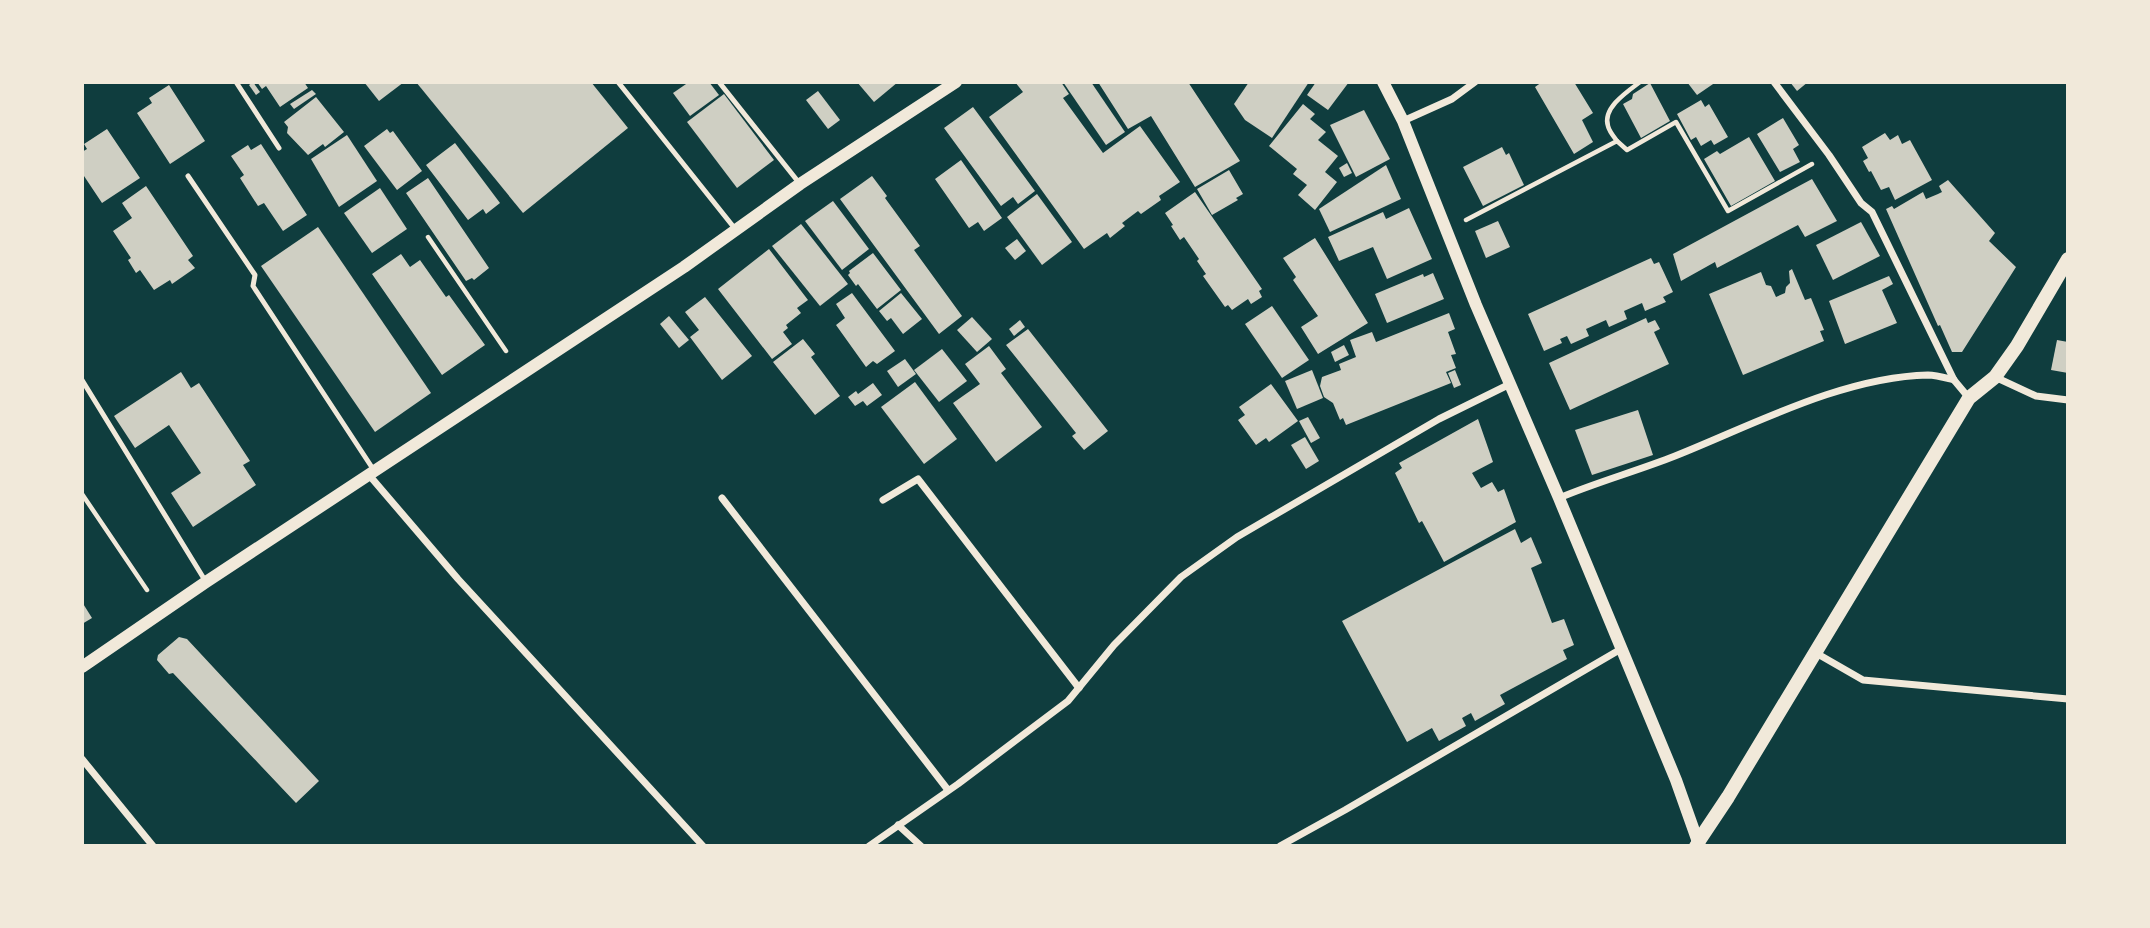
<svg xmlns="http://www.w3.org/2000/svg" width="2150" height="928" font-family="'Open Sans',sans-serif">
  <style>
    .building { fill: #cfcfc3 }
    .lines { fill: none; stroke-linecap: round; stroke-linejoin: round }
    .path { stroke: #f1e9da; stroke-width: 4.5 }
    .service { stroke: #f1e9da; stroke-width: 5 }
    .minor { stroke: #f1e9da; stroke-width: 7 }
    .tertiary { stroke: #f1e9da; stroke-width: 12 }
    .secondary { stroke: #f1e9da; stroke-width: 14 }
  </style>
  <rect width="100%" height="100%" fill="#0f3d3e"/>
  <g class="building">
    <polygon points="253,82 260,92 256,95 249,85"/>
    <polygon points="257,82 304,82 308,88 280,107 266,86 262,89"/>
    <polygon points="364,82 404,82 379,101"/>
    <polygon points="416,82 591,82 628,128 523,213"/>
    <polygon points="689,82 709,82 719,95 690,116 673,93"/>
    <polygon points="857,82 898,82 874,102"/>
    <polygon points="1015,82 1061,82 1069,94 1063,98 1103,153 1140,126 1180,182 1159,196 1161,200 1141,214 1138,211 1122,223 1125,226 1110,238 1107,233 1084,249 989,117 1023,92"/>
    <polygon points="1063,82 1091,82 1125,132 1106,145"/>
    <polygon points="1098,82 1188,82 1240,161 1195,187 1151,116 1128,129"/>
    <polygon points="1249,82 1309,82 1272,138 1245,120 1234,104"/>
    <polygon points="1316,82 1349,82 1328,110 1307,95"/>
    <polygon points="1542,82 1574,82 1593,113 1582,120 1593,142 1574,154 1535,87"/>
    <polygon points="1687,82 1716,82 1697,95"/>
    <polygon points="1790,82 1808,82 1797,91"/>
    <polygon points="1650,83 1670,121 1641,138 1623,104 1632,99 1633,94"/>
    <polygon points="169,85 205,141 170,164 137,113 152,103 149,98"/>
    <polygon points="312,90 316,94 294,109 290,104"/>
    <polygon points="818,91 840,120 828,129 806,100"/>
    <polygon points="724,94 774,160 737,188 687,122"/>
    <polygon points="316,97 344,132 325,147 323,144 308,155 287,133 288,127 284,122"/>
    <polygon points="1701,100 1705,107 1709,104 1728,137 1714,145 1711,140 1701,146 1696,137 1691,140 1677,114"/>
    <polygon points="1303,104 1315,114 1310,119 1326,132 1318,140 1338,156 1325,172 1337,182 1315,210 1298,195 1307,185 1293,174 1297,169 1269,146"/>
    <polygon points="973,107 1035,191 1018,204 1013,197 1001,206 944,128"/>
    <polygon points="1364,110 1390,159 1356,177 1330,125"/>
    <polygon points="1783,118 1799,145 1793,149 1800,162 1780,172 1757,134"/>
    <polygon points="107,129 140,178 102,203 82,173 82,152 87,149 84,144"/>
    <polygon points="387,129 390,133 393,131 422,171 397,190 364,146"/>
    <polygon points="1885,133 1890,140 1898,135 1902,144 1910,140 1932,180 1895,200 1889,187 1881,190 1871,171 1869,172 1863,161 1868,158 1862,147"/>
    <polygon points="347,135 377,181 339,207 311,159"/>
    <polygon points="1749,137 1775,181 1731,206 1704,159 1717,151 1720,154"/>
    <polygon points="455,143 500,203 486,214 483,209 468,220 426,165"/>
    <polygon points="261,144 307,215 283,231 264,203 258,206 240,178 244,175 231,156 248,145 251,150"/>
    <polygon points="1502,147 1506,155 1509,153 1524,185 1483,206 1463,167"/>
    <polygon points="961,160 1002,218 984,231 978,222 969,228 935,179"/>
    <polygon points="1347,163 1352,173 1344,177 1339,168"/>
    <polygon points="1386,165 1401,199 1330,232 1319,209"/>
    <polygon points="1229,170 1243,194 1236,198 1238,200 1212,215 1197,189"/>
    <polygon points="872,176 887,196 885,198 920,246 914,250 962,316 939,334 840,199"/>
    <polygon points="428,178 489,268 474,280 472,278 466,281 406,193"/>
    <polygon points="1812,179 1837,221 1805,237 1798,225 1717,268 1715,262 1681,281 1673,254"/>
    <polygon points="1948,180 1995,233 1989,241 2016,267 1962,352 1952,352 1940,325 1938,326 1886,209 1892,206 1894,209 1923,192 1926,199 1938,194 1942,192 1939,186"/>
    <polygon points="146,186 193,256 188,260 195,268 172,284 170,280 154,290 140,270 136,273 128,260 131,258 113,231 132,218 122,203"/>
    <polygon points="380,188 407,229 372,253 344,213"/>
    <polygon points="1195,192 1262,289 1259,291 1262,297 1251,304 1248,299 1232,310 1228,305 1225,307 1203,276 1206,274 1197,261 1199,259 1184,237 1180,240 1171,226 1173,225 1165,213"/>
    <polygon points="1037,194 1072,242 1042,265 1007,217"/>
    <polygon points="833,201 869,249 842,270 805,221"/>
    <polygon points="1409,208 1432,259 1387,279 1373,247 1339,261 1328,237 1383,212 1386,219"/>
    <polygon points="1498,221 1510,247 1486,258 1475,231"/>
    <polygon points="1861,222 1880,256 1833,280 1816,245"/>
    <polygon points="801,224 848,284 820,306 772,246"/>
    <polygon points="318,227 431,393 375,432 261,266"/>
    <polygon points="1315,238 1368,323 1318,354 1301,327 1318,316 1293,280 1296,277 1283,258"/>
    <polygon points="1017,239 1026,251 1015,260 1005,248"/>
    <polygon points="769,249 808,300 797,308 801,313 786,325 788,328 783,332 792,344 772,359 718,289"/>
    <polygon points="873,253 901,290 877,309 858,284 856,286 848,275 850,273 849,271"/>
    <polygon points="401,254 410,267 420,260 446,297 449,295 485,345 442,375 372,274"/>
    <polygon points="1651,258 1654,264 1659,262 1673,292 1663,297 1666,302 1645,311 1642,303 1624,311 1627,319 1609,327 1606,320 1586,329 1589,336 1571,344 1567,336 1560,339 1562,343 1544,351 1528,314"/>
    <polygon points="1792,269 1805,300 1811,298 1824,330 1820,331 1824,341 1743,375 1709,294 1761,272 1766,285 1771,286 1776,297 1785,293 1786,287 1790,283 1789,271"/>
    <polygon points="1433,273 1444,299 1387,323 1375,294 1423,274 1424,277"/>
    <polygon points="1889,276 1893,284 1882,290 1897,323 1845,344 1829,301"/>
    <polygon points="852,293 895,351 877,364 873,361 866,367 836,325 845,318 836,304"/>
    <polygon points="901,293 922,319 903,334 891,318 887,321 879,311"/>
    <polygon points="705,297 752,356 722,380 690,337 699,330 685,312"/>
    <polygon points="1272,306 1309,360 1282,378 1245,324"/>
    <polygon points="1449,313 1455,329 1448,332 1456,354 1451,355 1456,368 1446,372 1451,383 1346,425 1343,418 1340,420 1333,403 1324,397 1320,386 1322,377 1341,370 1339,364 1356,357 1350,340 1372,332 1376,342"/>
    <polygon points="669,316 689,340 679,348 660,324"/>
    <polygon points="972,317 992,339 977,352 957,330"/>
    <polygon points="1646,318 1648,323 1655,320 1660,329 1654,332 1669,364 1570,410 1549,363"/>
    <polygon points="1020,320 1025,327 1014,336 1009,329"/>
    <polygon points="1028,329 1108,431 1084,450 1072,436 1076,433 1006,345"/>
    <polygon points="803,339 815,354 811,357 840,396 815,415 773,362"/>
    <polygon points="2057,340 2068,342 2068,373 2051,370"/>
    <polygon points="1344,345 1349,355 1335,362 1331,352"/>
    <polygon points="989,346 1006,369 1001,373 1042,427 996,462 953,403 980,384 965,364"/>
    <polygon points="942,349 967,381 939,402 914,370"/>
    <polygon points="905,359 916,374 898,387 887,371"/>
    <polygon points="1312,370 1323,398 1297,409 1285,381"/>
    <polygon points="1455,370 1461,385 1454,388 1448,373"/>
    <polygon points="181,372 191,388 199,383 250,461 243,465 256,485 193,527 171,493 201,473 169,425 135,448 114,416"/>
    <polygon points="915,382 957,439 924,464 881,407"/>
    <polygon points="873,383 882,395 867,406 863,401 855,406 848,397 856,391 858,394"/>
    <polygon points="1271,384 1298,421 1269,442 1266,438 1256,445 1238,420 1245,415 1239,407"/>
    <polygon points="1638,410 1653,455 1592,475 1575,430"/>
    <polygon points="1308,417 1320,438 1311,443 1299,421"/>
    <polygon points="1478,419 1493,462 1472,473 1481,488 1492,482 1498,492 1504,489 1516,522 1444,562 1422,521 1419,523 1395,473 1402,468 1399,463"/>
    <polygon points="1305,437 1319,461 1306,469 1291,445"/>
    <polygon points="1515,529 1521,543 1531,537 1542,563 1531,568 1552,623 1564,619 1574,645 1563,650 1567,659 1500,695 1505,704 1475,721 1471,713 1462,718 1466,726 1439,741 1432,728 1407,742 1342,621"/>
    <polygon points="82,602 92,618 82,624"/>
    <polygon points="179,637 187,639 319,781 296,803 173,673 169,674 157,660 158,655"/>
  </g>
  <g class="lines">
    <g class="path">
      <path d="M1617,141C1614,137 1609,131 1608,126C1602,108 1628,91 1640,82"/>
      <polyline points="1466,220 1617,141 1627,150 1676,122 1728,211 1812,164"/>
      <polyline points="428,237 506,351"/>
      <polyline points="82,494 147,590"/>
    </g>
    <g class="service">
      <polyline points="236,82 279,148"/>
      <polyline points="618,82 736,230"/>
      <polyline points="719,82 800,184"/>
      <polyline points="188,176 255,275 253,286 375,472"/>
      <polyline points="82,380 206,582"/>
    </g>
    <g class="minor">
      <polyline points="1774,82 1829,155 1861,203 1872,212 1954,380 1969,398"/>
      <polyline points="1403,121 1452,99 1475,82"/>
      <polyline points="1995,377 2036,396 2068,400"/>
      <polyline points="369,475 458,579 703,846"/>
      <polyline points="722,498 948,790"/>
      <path d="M1559,498C1597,482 1637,471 1675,456C1753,425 1842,377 1928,375C1936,375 1946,378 1954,380"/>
      <polyline points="883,500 918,479 1079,688"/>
      <polyline points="1816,653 1863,680 2068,699"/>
      <polyline points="82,759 153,846"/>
      <polyline points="898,825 921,846"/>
      <polyline points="869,846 958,784 1068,701 1114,645 1181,577 1237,537 1439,419 1510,384"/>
      <polyline points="1280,846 1345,810 1621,649"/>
    </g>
    <g class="tertiary">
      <polyline points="1383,82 1403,121 1476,305 1559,498 1676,780 1698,842 1695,846"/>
      <polyline points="82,667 206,582 684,267 800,184 956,82"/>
    </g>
    <polyline class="secondary" points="1699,846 1698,842 1728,797 1969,398 1995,377 2017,346 2068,259"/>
  </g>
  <rect width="2150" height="928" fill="none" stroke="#f1e9da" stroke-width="168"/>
</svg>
